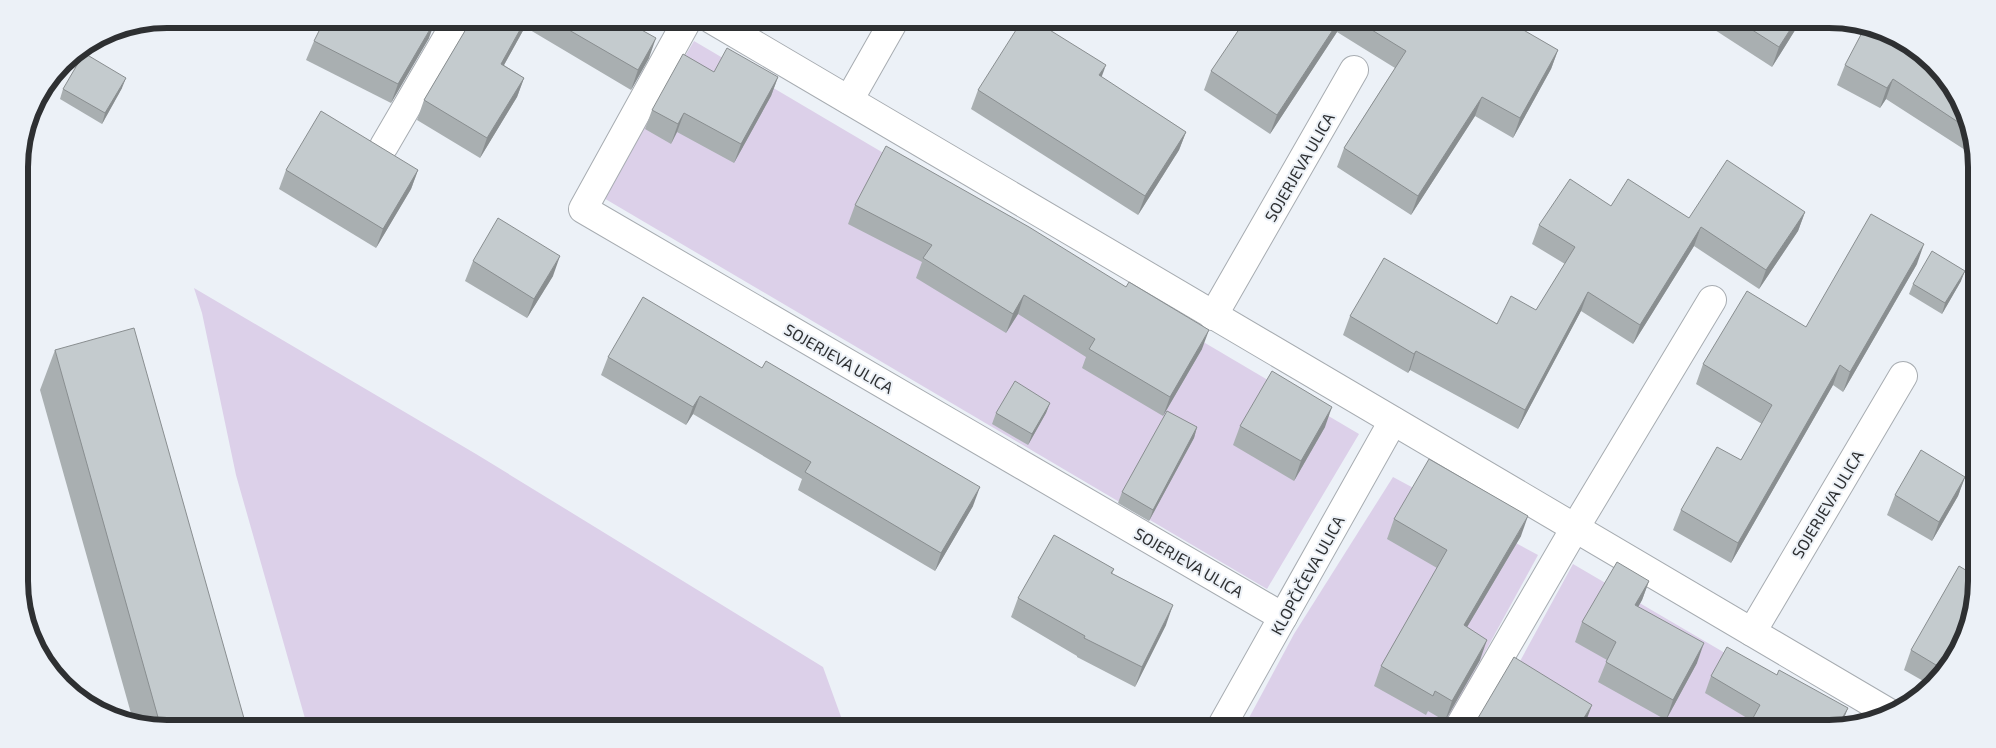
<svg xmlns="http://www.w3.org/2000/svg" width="1996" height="748" font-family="'Exo 2',sans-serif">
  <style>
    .green { fill: #dcd0e9 }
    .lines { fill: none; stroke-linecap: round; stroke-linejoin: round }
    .minor-casing { stroke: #a7acb1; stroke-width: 30 }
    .minor { stroke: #fff; stroke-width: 28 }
    .wall { fill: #a9afb1 }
    .shaded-wall { fill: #898e90 }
    .building { fill: #c4cbce; stroke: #898e90 }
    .labels { text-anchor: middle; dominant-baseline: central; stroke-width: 4; stroke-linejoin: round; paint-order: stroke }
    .street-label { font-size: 16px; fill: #2e3032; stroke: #ecf1f7 }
    .rim { fill: none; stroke: #2e3032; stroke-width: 6 }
  </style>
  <rect width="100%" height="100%" fill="#ecf1f7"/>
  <g class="green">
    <polygon points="694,41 1359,434 1267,589 602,197"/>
    <polygon points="194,288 476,454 823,667 844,725 844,729 308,729 236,475 202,313"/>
    <polygon points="1393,477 1538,555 1443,729 1243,729 1294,634"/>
    <polygon points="1573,564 1819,708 1852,726 1839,729 1483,729"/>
  </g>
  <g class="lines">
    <g class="minor-casing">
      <g id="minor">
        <polyline points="688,19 583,209 1283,617"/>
        <polyline points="711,19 1891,714"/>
        <polyline points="849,100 895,19"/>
        <polyline points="384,146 458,19"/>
        <polyline points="1213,316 1354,70"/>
        <polyline points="1752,632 1903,376"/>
        <polyline points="1220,729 1393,421"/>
        <polyline points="1458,729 1575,528 1712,300"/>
      </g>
    </g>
    <use href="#minor" class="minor"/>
  </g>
  <g class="wall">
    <polygon points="472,19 647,19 641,30 649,58 631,90 525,27 504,65 524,78 517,97 480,158 417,120 424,100"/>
    <polygon points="1255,19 1473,19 1478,22 1480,19 1531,19 1529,23 1524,31 1558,50 1551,69 1513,138 1475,116 1411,215 1337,167 1344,148 1395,68 1337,32 1270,134 1204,90 1211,71"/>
    <polygon points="1702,19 1802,19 1772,67 1701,21"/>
    <polygon points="429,38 391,103 306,60 314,41"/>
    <polygon points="84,46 74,64 66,59 69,56"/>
    <polygon points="1845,65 1941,69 1976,147 1976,157 1886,99 1880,108 1837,85"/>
    <polygon points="714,72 778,77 771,96 734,163 677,132 671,144 645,129 652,110"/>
    <polygon points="1101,77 1186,132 1179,150 1138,215 971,109 978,90"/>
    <polygon points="122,88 102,124 60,99 63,89"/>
    <polygon points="286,170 418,170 411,189 376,248 279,189"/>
    <polygon points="855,205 1202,349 1163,416 1082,368 1086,357 1018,314 1006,333 916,278 922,262 848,224"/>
    <polygon points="1611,206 1689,218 1805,212 1798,231 1759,289 1694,246 1633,344 1581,311 1518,429 1410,370 1408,373 1343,335 1350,316 1497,324 1536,310 1565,264 1532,244 1539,225"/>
    <polygon points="473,261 553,276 527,318 465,281"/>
    <polygon points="1917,264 1843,392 1833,385 1731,563 1673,530 1681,510 1741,460 1762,424 1696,384 1703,364 1806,327"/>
    <polygon points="1961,281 1942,314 1909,294 1913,284"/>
    <polygon points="55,350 166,729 134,724 40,390"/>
    <polygon points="608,357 973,506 935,571 798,490 802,479 693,414 686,425 601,375"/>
    <polygon points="1050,403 1046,413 1028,445 992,424 996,413"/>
    <polygon points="1240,426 1325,427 1294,481 1233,445"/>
    <polygon points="1197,427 1194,438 1149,521 1118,503 1122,492"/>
    <polygon points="1965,477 1958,496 1932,541 1887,515 1895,495"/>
    <polygon points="1394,519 1521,536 1467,627 1480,660 1445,721 1428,711 1426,715 1374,686 1381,666 1437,568 1387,539"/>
    <polygon points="1114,569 1112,574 1166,625 1135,687 1077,657 1077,656 1011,617 1018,598"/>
    <polygon points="1649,581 1642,600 1638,607 1697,663 1666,720 1598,682 1607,660 1575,642 1582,622"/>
    <polygon points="1911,650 1952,664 1932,686 1904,670"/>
    <polygon points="1777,675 1848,708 1842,724 1752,721 1705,693 1711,676"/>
    <polygon points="1478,718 1585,724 1582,729 1474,729"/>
  </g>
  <g class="shaded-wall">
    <polygon points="436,19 429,38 391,103 398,84"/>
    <polygon points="526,19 528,19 525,27 494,83 501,64"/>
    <polygon points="643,19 647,19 630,47 638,28"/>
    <polygon points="1340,19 1342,19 1337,32 1270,134 1277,115"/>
    <polygon points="1527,19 1531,19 1529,23 1513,48 1520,28"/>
    <polygon points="1797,19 1802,19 1772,67 1779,47"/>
    <polygon points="656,38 649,58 631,90 638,70"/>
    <polygon points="84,46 74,64 79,49"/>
    <polygon points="1558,50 1551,69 1513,138 1520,118"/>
    <polygon points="1106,65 1099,84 1099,75"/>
    <polygon points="778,77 771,96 734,163 741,144"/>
    <polygon points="126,78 122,88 102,124 105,113"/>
    <polygon points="524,78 517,97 480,158 487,138"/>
    <polygon points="1893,79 1886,99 1880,108 1887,88"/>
    <polygon points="1482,97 1475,116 1411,215 1418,196"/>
    <polygon points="684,113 677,132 671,144 678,124"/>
    <polygon points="1186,132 1179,150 1138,215 1145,196"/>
    <polygon points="418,170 411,189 376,248 383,229"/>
    <polygon points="1805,212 1798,231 1759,289 1766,270"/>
    <polygon points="1701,227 1694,246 1633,344 1640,325"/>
    <polygon points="1924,244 1917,264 1843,392 1850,372"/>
    <polygon points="560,256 553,276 527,318 534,299"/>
    <polygon points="1965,271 1961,281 1942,314 1945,303"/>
    <polygon points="1588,292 1581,311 1518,429 1525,410"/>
    <polygon points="1024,295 1018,314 1006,333 1013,314"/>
    <polygon points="1209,330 1202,349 1163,416 1170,397"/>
    <polygon points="1416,351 1410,370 1408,373 1414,354"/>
    <polygon points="1840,365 1833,385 1731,563 1738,543"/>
    <polygon points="700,396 693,414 686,425 693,407"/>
    <polygon points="1050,403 1046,413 1028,445 1032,434"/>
    <polygon points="1332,407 1325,427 1294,481 1301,461"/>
    <polygon points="1197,427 1194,438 1149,521 1153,510"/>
    <polygon points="1965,477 1958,496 1932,541 1939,522"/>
    <polygon points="980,487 973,506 935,571 941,553"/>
    <polygon points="1528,516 1521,536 1457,644 1464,625"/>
    <polygon points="1649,581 1642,600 1628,625 1635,605"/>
    <polygon points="1173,605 1166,625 1135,687 1142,667"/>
    <polygon points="1487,640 1480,660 1445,721 1452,701"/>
    <polygon points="1704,643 1697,663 1666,720 1673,700"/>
    <polygon points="1592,705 1585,724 1582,729 1577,729"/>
    <polygon points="1848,708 1839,729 1836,729"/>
  </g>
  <g class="building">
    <polygon points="325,19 436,19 398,84 314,41"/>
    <polygon points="472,19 526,19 501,64 524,78 487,138 424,100"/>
    <polygon points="550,19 643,19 638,28 656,38 638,70"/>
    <polygon points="1023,19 1032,19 1106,65 1099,75 1186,132 1145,196 978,90"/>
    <polygon points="1246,19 1251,19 1254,21 1255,19 1340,19 1277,115 1211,71"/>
    <polygon points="1354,19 1473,19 1478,22 1480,19 1527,19 1520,28 1558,50 1520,118 1482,97 1418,196 1344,148 1406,51"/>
    <polygon points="1735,19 1797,19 1779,47"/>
    <polygon points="1866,25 1877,26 1941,69 1967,128 1893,79 1887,88 1845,65"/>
    <polygon points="727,48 778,77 741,144 684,113 678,124 652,110 683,54 714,72"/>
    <polygon points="84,53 126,78 105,113 63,89"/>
    <polygon points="321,111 418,170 383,229 286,170"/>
    <polygon points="886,146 1029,227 1126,287 1129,282 1209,330 1170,397 1089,349 1095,339 1024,295 1013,314 923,258 932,245 855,205"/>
    <polygon points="1727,160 1805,212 1766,270 1701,227 1640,325 1588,292 1525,410 1416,351 1414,354 1350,316 1384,258 1497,324 1511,296 1536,310 1575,247 1539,225 1570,179 1611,206 1628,179 1689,218"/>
    <polygon points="1871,214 1924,244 1850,372 1840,365 1738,543 1681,510 1717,447 1741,460 1772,405 1703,364 1747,291 1806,327"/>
    <polygon points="498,218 560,256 534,299 473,261"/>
    <polygon points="1932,251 1965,271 1945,303 1913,284"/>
    <polygon points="643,297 762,368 766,361 980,487 941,553 805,472 811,462 700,396 693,407 608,357"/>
    <polygon points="134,328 247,729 166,729 161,728 55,350"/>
    <polygon points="1272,371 1332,407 1301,461 1240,426"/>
    <polygon points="1015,381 1050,403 1032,434 996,413"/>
    <polygon points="1167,411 1197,427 1153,510 1122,492"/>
    <polygon points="1921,450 1965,477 1939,522 1895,495"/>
    <polygon points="1429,459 1528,516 1464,625 1487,640 1452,701 1435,691 1433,696 1381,666 1447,550 1394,519"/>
    <polygon points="1054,535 1114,569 1111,573 1173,605 1142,667 1084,638 1085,636 1018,598"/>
    <polygon points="1617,562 1649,581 1635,605 1704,643 1673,700 1606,662 1616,642 1582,622"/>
    <polygon points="1959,566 1977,577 1977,582 1970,629 1952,664 1946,671 1911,650"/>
    <polygon points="1727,647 1777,675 1779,670 1848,708 1836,729 1747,729 1760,705 1711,676"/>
    <polygon points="1514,657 1592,705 1577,729 1496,729 1478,718"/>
  </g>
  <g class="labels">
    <g class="street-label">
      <text transform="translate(1299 167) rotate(-60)">SOJERJEVA ULICA</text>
      <text transform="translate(839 358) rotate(30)">SOJERJEVA ULICA</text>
      <text transform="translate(1827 504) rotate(-59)">SOJERJEVA ULICA</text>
      <text transform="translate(1189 562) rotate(30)">SOJERJEVA ULICA</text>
      <text transform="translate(1307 575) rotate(-61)">KLOPČIČEVA ULICA</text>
    </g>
  </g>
  <path d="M0 0H1996V748H0ZM167 28H1829A139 139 0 0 1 1968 167V581A139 139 0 0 1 1829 720H167A139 139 0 0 1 28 581V167A139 139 0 0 1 167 28Z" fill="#ecf1f7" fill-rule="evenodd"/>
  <path class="rim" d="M167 28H1829A139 139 0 0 1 1968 167V581A139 139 0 0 1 1829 720H167A139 139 0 0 1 28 581V167A139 139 0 0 1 167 28Z"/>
</svg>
